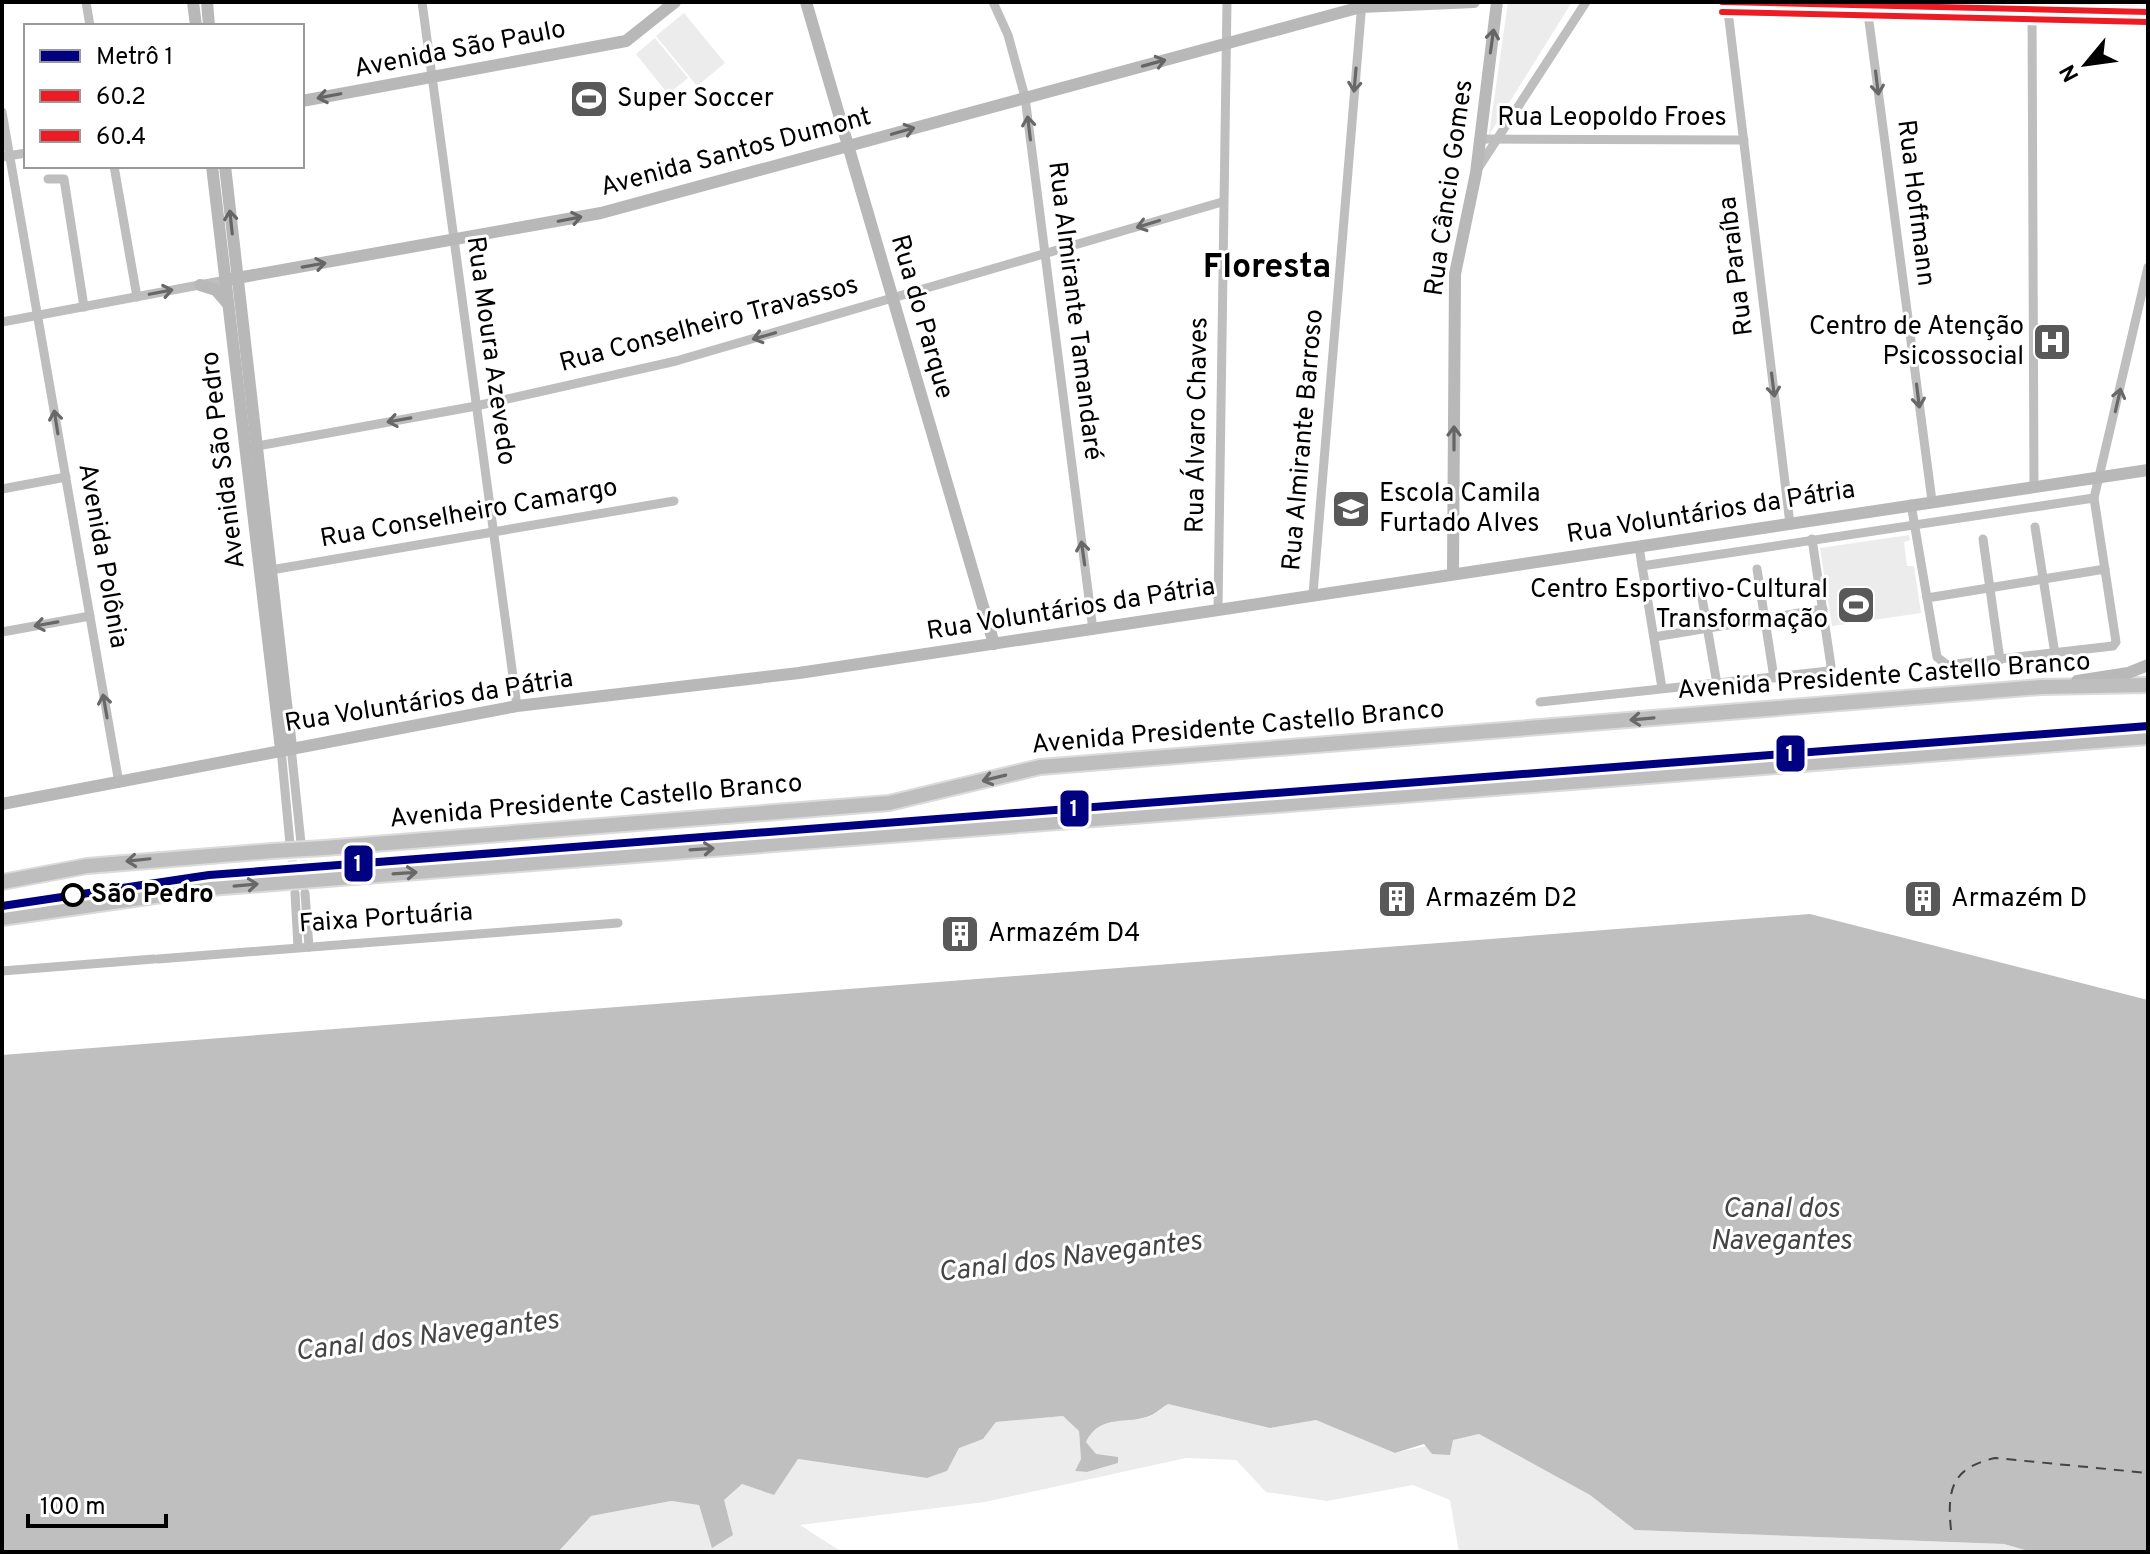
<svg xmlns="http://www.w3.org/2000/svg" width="2150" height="1554" font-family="Overpass,sans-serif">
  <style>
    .green { fill: #ececec }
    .water { fill: #bfbfbf }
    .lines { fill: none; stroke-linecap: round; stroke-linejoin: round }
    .ferry { stroke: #444; stroke-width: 2; stroke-dasharray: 10 8; stroke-linecap: butt }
    .street-tunnel { stroke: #d9d9d9; stroke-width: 9; stroke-dasharray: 9 4.5; stroke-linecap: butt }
    .primary-casing { stroke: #dbdbdb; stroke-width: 18 }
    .street { stroke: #bebebe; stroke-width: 9 }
    .secondary { stroke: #b8b8b8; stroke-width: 12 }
    .primary { stroke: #bebebe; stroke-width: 14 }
    .primary-bridge-casing { stroke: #dbdbdb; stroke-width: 18; stroke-linecap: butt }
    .primary-bridge { stroke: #bebebe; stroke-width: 14 }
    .bus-1-casing { stroke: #fff; stroke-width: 12 }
    .bus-2-casing { stroke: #fff; stroke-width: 12 }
    .bus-1 { stroke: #ed1c24; stroke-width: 6 }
    .bus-2 { stroke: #ed1c24; stroke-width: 6 }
    .metro-1-casing { stroke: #fff; stroke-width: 14 }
    .metro-1 { stroke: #000080; stroke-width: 8 }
    .oneway { stroke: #656565 }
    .oneway2 { stroke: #686868 }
    .stop-dot { fill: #fff; stroke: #000; stroke-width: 4 }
    .labels { text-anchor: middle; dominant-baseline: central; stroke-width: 6; stroke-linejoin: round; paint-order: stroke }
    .street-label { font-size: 26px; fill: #000; stroke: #fff }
    .poi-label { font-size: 26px; fill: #000; stroke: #fff; text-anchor: start }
    .stop-label { font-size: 26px; font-weight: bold; fill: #000; stroke: #fff; text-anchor: start }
    .water-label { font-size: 28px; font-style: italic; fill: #444; stroke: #fff }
    .district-label { font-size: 34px; font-weight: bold; fill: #000; stroke: #fff }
    .line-badge { stroke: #fff; stroke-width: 3 }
    .badge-label { font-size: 22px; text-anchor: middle; font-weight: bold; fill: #fff }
  </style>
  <rect width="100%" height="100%" fill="#fff"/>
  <g class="green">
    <polygon points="1508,2 1572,2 1489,135"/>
    <polygon points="684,13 725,63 697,86 656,36"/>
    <polygon points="655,38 688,78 668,94 636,54"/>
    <polygon points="1909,535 1910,540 1904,542 1907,566 1914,566 1921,613 1832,626 1820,548"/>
    <path d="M1168,1404L1270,1428L1316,1420L1395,1453L1479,1434L1590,1495L1635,1530L2004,1544L2032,1552H1459L1450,1500L1413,1485L1327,1501L1266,1492L1236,1460L1186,1458L985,1502L800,1525L842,1552H558L591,1516L671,1501L699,1505L712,1547L723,1500L742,1484L774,1495L797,1459L927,1478L947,1471L959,1447L983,1439L996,1422L1063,1416L1079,1430L1081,1459L1075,1471L1087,1472L1118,1463L1095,1454L1086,1442C1104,1410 1124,1425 1151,1416C1156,1414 1163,1407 1168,1404Z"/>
  </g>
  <path class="water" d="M1810,914L2148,1000V1552H2032L2004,1544L1635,1530L1590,1495L1479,1434L1453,1440L1450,1455L1432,1454L1424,1444L1395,1453L1316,1420L1270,1428L1168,1404C1163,1407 1157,1412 1152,1415C1127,1426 1101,1412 1086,1442L1096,1454L1118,1457V1463L1087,1472L1075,1471L1081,1459L1079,1431L1063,1416L996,1422L983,1439L959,1448L947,1471L927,1478L798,1459L774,1495L742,1484L724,1500L733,1535L712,1548L699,1505L671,1501L591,1516L558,1552H2V1055Z"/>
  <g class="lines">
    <path class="ferry" d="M1951,1530C1947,1490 1951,1468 1995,1458L2148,1473"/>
    <g class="street-tunnel">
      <polyline points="291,847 294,884"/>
      <polyline points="301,847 305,884"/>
    </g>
    <g class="primary-casing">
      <g id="primary">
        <polyline points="324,848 889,803 1040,767 2041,687 2148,685"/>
        <polyline points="327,879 2148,737"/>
        <polyline points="2,882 87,866 272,851"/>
        <polyline points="2,918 210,888 275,883"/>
      </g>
    </g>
    <g class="street">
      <polyline points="86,2 90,26"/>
      <polyline points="422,2 517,706"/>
      <polyline points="993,2 1008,35 1025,97 1093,630"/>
      <polyline points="1727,3 1790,524"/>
      <polyline points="1867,6 1932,501"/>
      <polyline points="2032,9 2034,487"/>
      <polyline points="2,112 119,783"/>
      <polyline points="1479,139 1744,140"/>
      <polyline points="2,157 26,153"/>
      <polyline points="114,166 137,297"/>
      <polyline points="1477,170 1586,2"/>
      <polyline points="48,179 64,179 84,307"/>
      <polyline points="2,322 226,280"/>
      <polyline points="252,447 476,406 676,361 1222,202"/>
      <polyline points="2,489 66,477"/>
      <polyline points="1911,504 1937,657 1947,665 2113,646 2116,642 2094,498"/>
      <polyline points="2035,527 2055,654"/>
      <polyline points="1983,539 2000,660"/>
      <polyline points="1639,547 1662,688"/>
      <polyline points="1642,566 2094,498 2148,267"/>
      <polyline points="1757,569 1774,678"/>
      <polyline points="271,570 674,501"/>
      <polyline points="1700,586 1717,684"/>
      <polyline points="1313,594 1362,2"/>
      <polyline points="1927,598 2105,569"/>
      <polyline points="1218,609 1227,2"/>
      <polyline points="2,632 90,616"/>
      <polyline points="1654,637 1823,609"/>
      <polyline points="1540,702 1829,671 1831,666 1812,539"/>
      <polyline points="291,747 301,843"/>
      <polyline points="281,749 290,844"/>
      <polyline points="295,893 298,947"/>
      <polyline points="305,893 309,947"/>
      <polyline points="158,959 618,923"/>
      <polyline points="2,971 154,959"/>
    </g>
    <g class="secondary">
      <polyline points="193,2 196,26"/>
      <polyline points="207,2 209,26"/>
      <polyline points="806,2 994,644"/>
      <polyline points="1722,2 2148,12"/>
      <polyline points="302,101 626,41 675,2"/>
      <polyline points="212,166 281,749"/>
      <polyline points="225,166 291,747"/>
      <polyline points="226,280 601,213 1361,7 1474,2"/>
      <polyline points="200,285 216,290 228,304"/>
      <polyline points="1453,572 1455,274 1476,173 1497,2"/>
      <polyline points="2077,681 2128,673 2148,665"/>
      <polyline points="2,804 517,706 799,673 2148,470"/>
    </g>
    <use href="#primary" class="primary"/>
    <g class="primary-bridge-casing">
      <g id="primary-bridge">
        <polyline points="272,851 324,848"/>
        <polyline points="275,883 327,879"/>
      </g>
    </g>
    <use href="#primary-bridge" class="primary-bridge"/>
    <g class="bus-1-casing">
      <polyline id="bus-1" points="1722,2 2148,12"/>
    </g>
    <g class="bus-2-casing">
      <polyline id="bus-2" points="1722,12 2148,22"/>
    </g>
    <use href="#bus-1" class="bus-1"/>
    <use href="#bus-2" class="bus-2"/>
    <g class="metro-1-casing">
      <polyline id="metro-1" points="2,906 209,875 2148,726"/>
    </g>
    <use href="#metro-1" class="metro-1"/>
  </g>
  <defs><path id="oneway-shaft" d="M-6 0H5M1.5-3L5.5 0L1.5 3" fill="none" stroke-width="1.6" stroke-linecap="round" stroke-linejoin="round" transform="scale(2)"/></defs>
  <g class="oneway">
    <use href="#oneway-shaft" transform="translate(1492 41) rotate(-82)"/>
    <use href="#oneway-shaft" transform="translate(1154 63) rotate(-15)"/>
    <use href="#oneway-shaft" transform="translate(329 96) rotate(169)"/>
    <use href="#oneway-shaft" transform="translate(903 131) rotate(-16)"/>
    <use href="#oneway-shaft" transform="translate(570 219) rotate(-11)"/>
    <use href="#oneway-shaft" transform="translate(231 222) rotate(-96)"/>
    <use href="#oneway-shaft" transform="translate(314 265) rotate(-10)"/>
    <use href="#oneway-shaft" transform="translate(1454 438) rotate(-90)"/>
  </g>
  <g class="oneway2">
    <use href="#oneway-shaft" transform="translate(1355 80) rotate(95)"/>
    <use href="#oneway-shaft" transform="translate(1877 83) rotate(83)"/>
    <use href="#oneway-shaft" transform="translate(1029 128) rotate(-97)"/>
    <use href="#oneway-shaft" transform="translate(1148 224) rotate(163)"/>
    <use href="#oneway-shaft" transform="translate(161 292) rotate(-11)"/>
    <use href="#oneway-shaft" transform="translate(764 336) rotate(164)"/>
    <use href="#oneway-shaft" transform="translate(1773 385) rotate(83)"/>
    <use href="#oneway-shaft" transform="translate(1918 396) rotate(83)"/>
    <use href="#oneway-shaft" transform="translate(2118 400) rotate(-77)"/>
    <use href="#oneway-shaft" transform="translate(399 420) rotate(170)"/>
    <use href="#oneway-shaft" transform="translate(56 422) rotate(-99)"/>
    <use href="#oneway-shaft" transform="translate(1083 553) rotate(-98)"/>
    <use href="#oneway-shaft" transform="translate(46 624) rotate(170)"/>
    <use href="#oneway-shaft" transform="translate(105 706) rotate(-100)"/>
    <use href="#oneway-shaft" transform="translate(1642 719) rotate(175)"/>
    <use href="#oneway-shaft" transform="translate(994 778) rotate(166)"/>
    <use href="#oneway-shaft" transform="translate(702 849) rotate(-4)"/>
    <use href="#oneway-shaft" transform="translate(138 860) rotate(174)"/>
    <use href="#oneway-shaft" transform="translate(405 873) rotate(-4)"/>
    <use href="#oneway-shaft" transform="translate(246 885) rotate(-5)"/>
  </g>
  <defs>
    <g id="stadium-square" transform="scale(2)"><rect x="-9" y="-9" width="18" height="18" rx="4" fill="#595959" stroke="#fff"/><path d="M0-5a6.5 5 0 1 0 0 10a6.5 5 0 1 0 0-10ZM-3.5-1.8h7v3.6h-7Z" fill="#fff"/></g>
    <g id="hospital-square" transform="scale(2)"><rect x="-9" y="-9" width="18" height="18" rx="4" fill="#595959" stroke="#fff"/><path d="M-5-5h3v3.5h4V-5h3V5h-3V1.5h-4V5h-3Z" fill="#fff"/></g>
    <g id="school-square" transform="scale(2)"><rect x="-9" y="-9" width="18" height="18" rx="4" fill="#595959" stroke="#fff"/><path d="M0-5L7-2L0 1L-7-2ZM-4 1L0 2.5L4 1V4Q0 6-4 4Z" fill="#fff"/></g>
    <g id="building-square" transform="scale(2)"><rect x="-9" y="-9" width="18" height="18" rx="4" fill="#595959" stroke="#fff"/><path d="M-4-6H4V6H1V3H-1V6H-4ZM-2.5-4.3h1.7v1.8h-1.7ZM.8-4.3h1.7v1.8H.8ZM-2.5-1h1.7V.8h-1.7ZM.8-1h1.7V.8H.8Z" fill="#fff"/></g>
  </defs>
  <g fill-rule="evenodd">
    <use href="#stadium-square" x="589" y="99"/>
    <use href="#hospital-square" x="2052" y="342"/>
    <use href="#school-square" x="1351" y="509"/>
    <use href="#stadium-square" x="1856" y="605"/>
    <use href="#building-square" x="1397" y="899"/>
    <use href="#building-square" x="1923" y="899"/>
    <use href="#building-square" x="960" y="934"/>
  </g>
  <circle class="stop-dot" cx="73" cy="895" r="10"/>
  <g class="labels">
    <g class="street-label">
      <text transform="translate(460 50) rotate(-11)">Avenida São Paulo</text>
      <text x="1612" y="118">Rua Leopoldo Froes</text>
      <text transform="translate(736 153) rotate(-15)">Avenida Santos Dumont</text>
      <text transform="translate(1450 188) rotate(-82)">Rua Câncio Gomes</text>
      <text transform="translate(1915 203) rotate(83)">Rua Hoffmann</text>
      <text transform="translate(1737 266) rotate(-97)">Rua Paraíba</text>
      <text transform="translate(1074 311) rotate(83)">Rua Almirante Tamandaré</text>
      <text transform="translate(921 317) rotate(74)">Rua do Parque</text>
      <text transform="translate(709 325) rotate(-15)">Rua Conselheiro Travassos</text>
      <text transform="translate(490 351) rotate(82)">Rua Moura Azevedo</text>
      <text transform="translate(1198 425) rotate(-89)">Rua Álvaro Chaves</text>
      <text transform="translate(1304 440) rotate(-85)">Rua Almirante Barroso</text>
      <text transform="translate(224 460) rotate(-97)">Avenida São Pedro</text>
      <text transform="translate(1711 513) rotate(-9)">Rua Voluntários da Pátria</text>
      <text transform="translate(469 514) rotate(-10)">Rua Conselheiro Camargo</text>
      <text transform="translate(102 556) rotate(80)">Avenida Polônia</text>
      <text transform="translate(1071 610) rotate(-9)">Rua Voluntários da Pátria</text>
      <text transform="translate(1884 677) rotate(-4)">Avenida Presidente Castello Branco</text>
      <text transform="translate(429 702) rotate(-9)">Rua Voluntários da Pátria</text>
      <text transform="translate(1238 728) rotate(-5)">Avenida Presidente Castello Branco</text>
      <text transform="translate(596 802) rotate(-5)">Avenida Presidente Castello Branco</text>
      <text transform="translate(386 919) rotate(-4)">Faixa Portuária</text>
    </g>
    <g class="poi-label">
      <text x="617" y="99">Super Soccer</text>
      <text x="2024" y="327" text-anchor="end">Centro de Atenção<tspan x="2024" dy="30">Psicossocial</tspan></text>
      <text x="1379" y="494">Escola Camila<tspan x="1379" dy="30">Furtado Alves</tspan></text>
      <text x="1828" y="590" text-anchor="end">Centro Esportivo-Cultural<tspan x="1828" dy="30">Transformação</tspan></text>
      <text x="1425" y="899">Armazém D2</text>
      <text x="1951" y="899">Armazém D</text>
      <text x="988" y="934">Armazém D4</text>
    </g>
    <g class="stop-label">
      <text x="91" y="895">São Pedro</text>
    </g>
    <g class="water-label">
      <text x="1781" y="1210">Canal dos<tspan x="1781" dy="32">Navegantes</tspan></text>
      <text transform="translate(1070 1258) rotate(-7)">Canal dos Navegantes</text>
      <text transform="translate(427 1337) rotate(-7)">Canal dos Navegantes</text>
    </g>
    <g class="district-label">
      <text x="1267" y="268">Floresta</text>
    </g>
  </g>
  <g class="line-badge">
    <rect x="1775" y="734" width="31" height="39" rx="8" fill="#000080"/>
    <rect x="1059" y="789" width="31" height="39" rx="8" fill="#000080"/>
    <rect x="343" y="844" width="31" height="39" rx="8" fill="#000080"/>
  </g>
  <g class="badge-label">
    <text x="1790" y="761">1</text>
    <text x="1074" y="816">1</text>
    <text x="358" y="871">1</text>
  </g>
  <rect width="2150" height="1554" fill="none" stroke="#000000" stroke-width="8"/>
  <rect x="24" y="24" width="280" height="144" fill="#ffffff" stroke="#999999" stroke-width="2"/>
  <rect x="40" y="50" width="40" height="12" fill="#000080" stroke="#999999" stroke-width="2"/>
  <text x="96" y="64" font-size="24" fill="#000000">Metrô 1</text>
  <rect x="40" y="90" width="40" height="12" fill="#ed1c24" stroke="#999999" stroke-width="2"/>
  <text x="96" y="104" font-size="24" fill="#000000">60.2</text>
  <rect x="40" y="130" width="40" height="12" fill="#ed1c24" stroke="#999999" stroke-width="2"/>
  <text x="96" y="144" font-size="24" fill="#000000">60.4</text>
  <g transform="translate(2086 64) rotate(241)" stroke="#ffffff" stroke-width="6" paint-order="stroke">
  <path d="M0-6L14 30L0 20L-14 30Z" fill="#000000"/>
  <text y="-12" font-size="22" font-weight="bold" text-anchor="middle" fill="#000000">N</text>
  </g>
  <path d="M28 1514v12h138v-12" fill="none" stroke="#000000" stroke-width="4"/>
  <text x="40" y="1514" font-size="24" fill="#000000" stroke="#ffffff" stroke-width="6" paint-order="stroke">100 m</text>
</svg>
